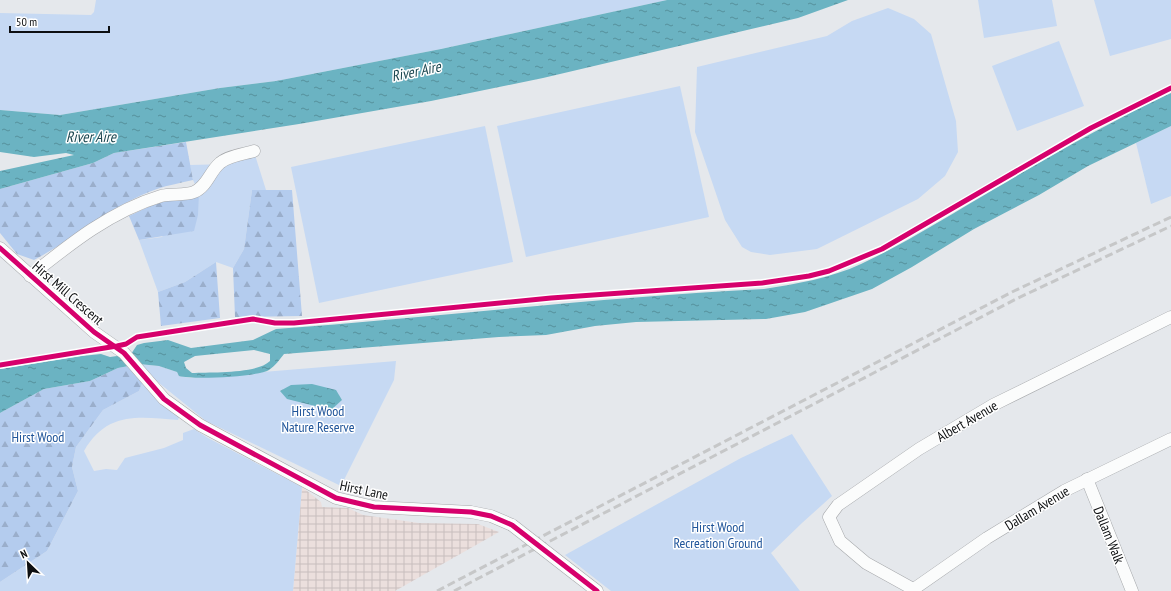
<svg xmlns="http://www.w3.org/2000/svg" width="1171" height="591" font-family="'PT Sans Narrow',sans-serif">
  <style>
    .industrial { fill: url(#industrial-grid) }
    .green { fill: #c6d9f3 }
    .forest { fill: url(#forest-firs) }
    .water { fill: url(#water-ripples); fill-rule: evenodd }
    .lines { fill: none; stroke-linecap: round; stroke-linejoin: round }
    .street-casing { stroke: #a6a8ab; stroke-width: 13 }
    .street { stroke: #fbfcfc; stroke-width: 12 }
    .rail { stroke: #c6c7c8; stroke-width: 3; stroke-dasharray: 8 4; stroke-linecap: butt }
    .street-bridge-casing { stroke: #a6a8ab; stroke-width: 13; stroke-linecap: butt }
    .street-bridge { stroke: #fbfcfc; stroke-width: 12 }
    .cycleway-casing { stroke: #fff; stroke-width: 8 }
    .cycleway { stroke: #d6006c; stroke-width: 5 }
    .labels { text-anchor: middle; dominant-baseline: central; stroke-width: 3; stroke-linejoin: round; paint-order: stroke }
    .street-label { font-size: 14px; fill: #0d0f11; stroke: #fff }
    .park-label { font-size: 14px; fill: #20559a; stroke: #fff }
    .water-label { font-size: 15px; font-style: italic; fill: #1c4851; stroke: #fff }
  </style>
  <defs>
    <pattern id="industrial-grid" width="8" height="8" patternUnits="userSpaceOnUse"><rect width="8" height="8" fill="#ebdfdd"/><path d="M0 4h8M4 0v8" fill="none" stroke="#c8bebd"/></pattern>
    <pattern id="forest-firs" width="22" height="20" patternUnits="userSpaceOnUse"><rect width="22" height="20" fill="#b4ccee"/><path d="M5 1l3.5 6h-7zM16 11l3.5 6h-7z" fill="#9aaecb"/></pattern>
    <pattern id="water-ripples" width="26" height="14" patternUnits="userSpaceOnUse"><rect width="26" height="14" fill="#6bb3c2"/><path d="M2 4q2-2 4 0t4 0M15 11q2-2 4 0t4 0" fill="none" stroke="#56909c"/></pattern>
  </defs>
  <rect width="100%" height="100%" fill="#e5e8ec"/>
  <polygon class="industrial" points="302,487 321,502 322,507 348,508 363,515 419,523 478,524 499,532 395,591 293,591"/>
  <g class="green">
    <polygon points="96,0 667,0 441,49 276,81 220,88 60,115 0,110 0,13 91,15 94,12"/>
    <polygon points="978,0 1052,0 1057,26 984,38"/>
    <polygon points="1094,0 1171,0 1171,39 1110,56"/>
    <polygon points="888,8 914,19 931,34 956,121 958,152 945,176 918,199 817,249 770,255 751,252 742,247 725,220 695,132 697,67 827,36 852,21"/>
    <polygon points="1059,41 1084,106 1017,131 992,66"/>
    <polygon points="680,86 709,217 526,257 497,126"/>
    <polygon points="485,126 513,262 319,303 291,167"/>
    <polygon points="1171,126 1171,196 1151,204 1136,143"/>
    <polygon points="255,155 266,190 252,190 244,249 233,268 216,262 185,282 158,292 139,240 162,237 199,193 193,180 190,165 230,164"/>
    <polygon points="396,361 394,380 341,486 206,421 143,370 139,364 159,366 177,372 179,376 191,378"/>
    <path d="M143,381L179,417L178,420C139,417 107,411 84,451L94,471L106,469L117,470L125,458L164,448L183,440V433L194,429L208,438L302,487L293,591H0V582L47,551L78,491L72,467L76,447L103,410L139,391Z"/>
    <polygon points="792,434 832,496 802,523 771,553 800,591 611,591 565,555 741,458"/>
  </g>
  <g class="forest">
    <path d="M186,142L193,180C181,183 168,185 157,189C111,205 76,238 34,260L17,254L0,233V189L93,163L114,153Z"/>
    <polygon points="252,190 292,190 302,316 235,317 233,268 244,249"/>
    <polygon points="199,193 198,215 194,231 139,240 129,216 163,200"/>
    <polygon points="216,262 220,318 161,326 158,292 185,282"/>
    <polygon points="128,366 143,381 139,391 103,410 76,447 72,467 78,491 47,551 0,582 0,413 44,389 90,381 118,368"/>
  </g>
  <g class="water">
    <polygon points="667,0 848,0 798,18 543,78 431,101 299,124 114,153 93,163 0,189 0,171 74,155 66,153 34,157 0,152 0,110 60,115 220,88 276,81 441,49"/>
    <path d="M1171,93V126L1088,166L1039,195L974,229L912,267L872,289L805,312L766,319L636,322L595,326L546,335L499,337L284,354C280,359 275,366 269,370C257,377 193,380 179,376L177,372L159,366L139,364L118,368L90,381L44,389L0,413V369L82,356L101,354L110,357L131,354L137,345L144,343L168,340L191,348L253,340L276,329C439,317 601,297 764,289C796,284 831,278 861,264C908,242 953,213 998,187C1055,153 1112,121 1171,93ZM254,350L270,354V361C257,374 211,372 192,373L186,368L184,362L195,356Z"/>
    <polygon points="312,384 336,390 342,400 331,410 287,399 280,391 291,385"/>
  </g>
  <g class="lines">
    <g class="street-casing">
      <g id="street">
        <polyline points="0,248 94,332 124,353 164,399 200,425 336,498 374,507 471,512 491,516 512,525"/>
        <path d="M30,276C70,244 111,211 161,196C171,193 184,196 194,192C207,187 210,171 220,163C228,156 244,154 254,151"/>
        <polyline points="1087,479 1132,591"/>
        <polyline points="575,574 597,591"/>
        <polyline points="913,589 866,563 840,541 829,517 838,505 919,449 993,405 1171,317"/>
        <polyline points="911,591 987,538 1064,491 1171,439"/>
      </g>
    </g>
    <use href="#street" class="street"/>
    <g class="rail">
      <polyline points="437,591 1012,292 1171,217"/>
      <polyline points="454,591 1016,299 1171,226"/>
    </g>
    <g class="street-bridge-casing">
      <polyline id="street-bridge" points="512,525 575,574"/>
    </g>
    <use href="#street-bridge" class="street-bridge"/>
    <g class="cycleway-casing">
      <g id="cycleway">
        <polyline points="0,248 94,332 124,353 164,399 200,425 336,498 374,507 471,512 491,516 512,525 597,591"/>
        <polyline points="0,365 117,346 126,344 137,337 253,319 275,323 294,323 551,298 762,283 809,276 829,271 882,249 1091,128 1171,88"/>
      </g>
    </g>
    <use href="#cycleway" class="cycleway"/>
  </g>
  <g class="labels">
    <g class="street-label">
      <text transform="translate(68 293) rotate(41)">Hirst Mill Crescent</text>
      <text transform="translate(967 421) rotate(-30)">Albert Avenue</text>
      <text transform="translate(364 490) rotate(12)">Hirst Lane</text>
      <text transform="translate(1037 508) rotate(-31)">Dallam Avenue</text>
      <text transform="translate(1109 535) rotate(68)">Dallam Walk</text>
    </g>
    <g class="park-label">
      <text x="318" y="411">Hirst Wood<tspan x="318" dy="16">Nature Reserve</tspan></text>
      <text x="38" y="437">Hirst Wood</text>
      <text x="718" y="527">Hirst Wood<tspan x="718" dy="16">Recreation Ground</tspan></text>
    </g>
    <g class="water-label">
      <text transform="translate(416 71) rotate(-12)">River Aire</text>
      <text x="91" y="136">River Aire</text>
    </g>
  </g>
  <g transform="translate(28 563) rotate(335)" stroke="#ffffff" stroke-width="3" paint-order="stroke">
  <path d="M0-3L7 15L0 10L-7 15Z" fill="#0d0f11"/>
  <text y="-6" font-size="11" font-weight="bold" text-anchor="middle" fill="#0d0f11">N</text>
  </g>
  <path d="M10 26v6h99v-6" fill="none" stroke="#0d0f11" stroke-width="2"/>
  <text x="16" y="26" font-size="12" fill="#0d0f11" stroke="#ffffff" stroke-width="3" paint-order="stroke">50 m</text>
</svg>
